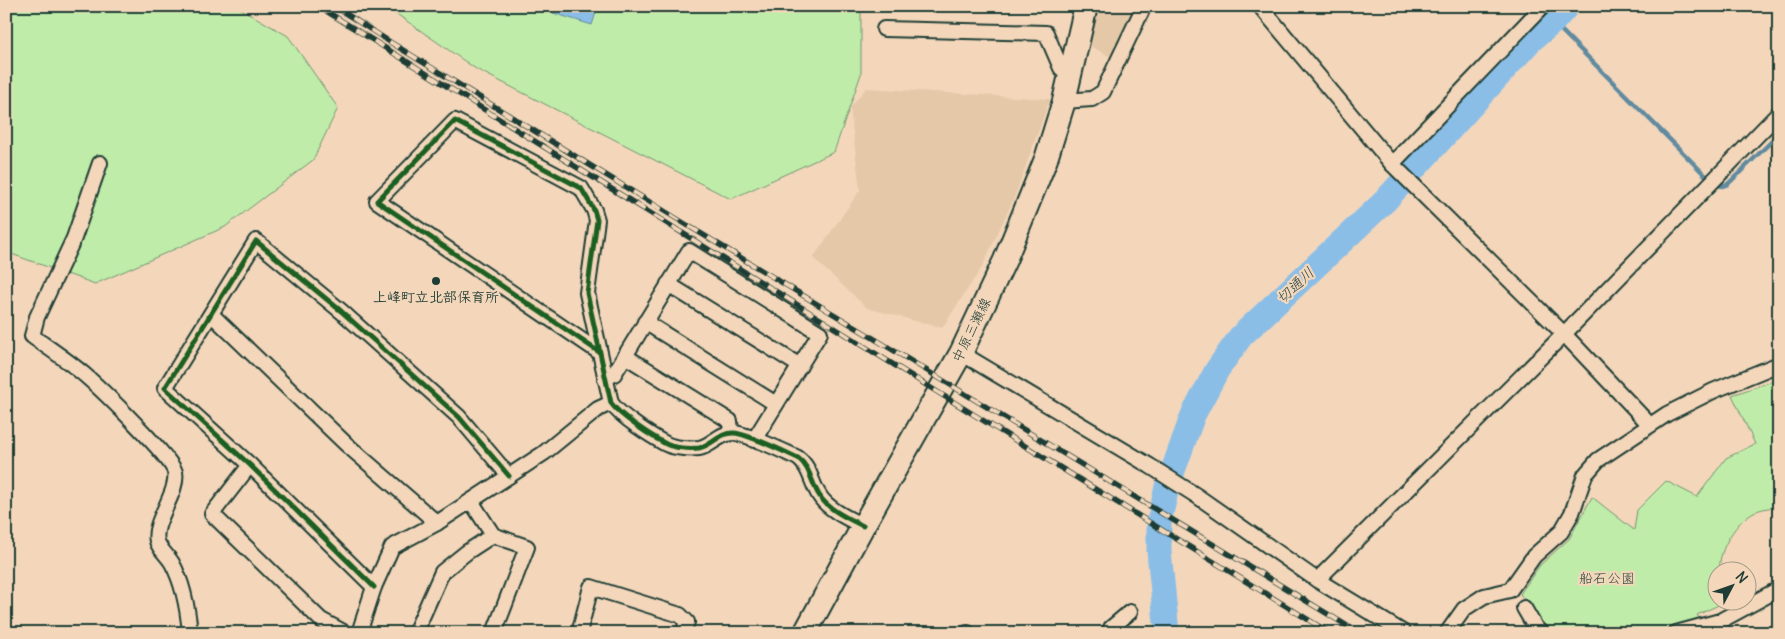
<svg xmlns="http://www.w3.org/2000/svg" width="1785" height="639" font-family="Delius,'Klee One',sans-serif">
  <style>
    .built { fill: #e4c8a8 }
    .green { fill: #c0eca9; stroke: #70946e }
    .water { fill: #8bbee7; stroke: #608a9f }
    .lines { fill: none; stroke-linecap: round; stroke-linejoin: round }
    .stream { stroke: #608a9f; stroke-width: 4.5 }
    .river { stroke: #8bbee7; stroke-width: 25 }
    .minor-casing { stroke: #1f3d34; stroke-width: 18 }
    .primary-casing { stroke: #1f3d34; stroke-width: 26 }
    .minor { stroke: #f4d7bb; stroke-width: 14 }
    .primary { stroke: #f4d7bb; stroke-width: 22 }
    .rail-casing { stroke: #1f3d34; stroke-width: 5.5 }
    .rail { stroke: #f4d7bb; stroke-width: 4; stroke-dasharray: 11; stroke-linecap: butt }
    .cycleway-casing { stroke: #f4d7bb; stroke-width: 8 }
    .cycleway { stroke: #1b5e20; stroke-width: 5 }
    .poi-dot { fill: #1f3d34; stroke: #f4d7bb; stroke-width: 2 }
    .labels { text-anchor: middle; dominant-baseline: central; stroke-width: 4.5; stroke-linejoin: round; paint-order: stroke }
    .poi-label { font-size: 14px; font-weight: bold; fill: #1f3d34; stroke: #f4d7bb }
    .street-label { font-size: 14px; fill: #1f3d34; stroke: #f4d7bb }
    .park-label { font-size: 14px; fill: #2f4e40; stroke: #f4d7bb }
    .water-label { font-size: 15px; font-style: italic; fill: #2a4a46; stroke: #f4d7bb }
  </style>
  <rect width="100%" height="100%" fill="#f4d7bb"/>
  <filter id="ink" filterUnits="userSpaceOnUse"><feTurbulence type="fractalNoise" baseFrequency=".02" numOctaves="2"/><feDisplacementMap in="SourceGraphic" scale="10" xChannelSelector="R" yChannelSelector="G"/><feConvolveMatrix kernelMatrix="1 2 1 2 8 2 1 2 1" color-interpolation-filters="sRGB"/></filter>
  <g filter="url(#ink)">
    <g class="built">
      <polygon points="1095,6 1135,6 1111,57 1088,45"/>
      <polygon points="866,88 1050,99 1015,196 982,267 942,328 867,308 813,258 860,190 850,108"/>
    </g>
    <g class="green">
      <polygon points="6,6 236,6 288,36 338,108 313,160 225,227 95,284 6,252"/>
      <polygon points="385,6 861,6 861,74 834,152 731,199 476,69"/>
      <path d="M1779,379V506C1770,508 1756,509 1749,515C1734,525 1717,553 1720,571L1718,572V602H1725L1697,615L1701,621L1662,633H1551L1520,594L1540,565L1569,539L1592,497L1634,530L1637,510L1666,481L1697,497L1726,458L1755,444L1732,395Z"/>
    </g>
    <polygon class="water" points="555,6 598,6 592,25 553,13"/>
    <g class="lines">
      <polyline class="stream" points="1553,22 1714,184 1722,186 1728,184 1779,134"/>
      <polyline class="river" points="1167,633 1159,551 1159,522 1167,487 1193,415 1217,370 1241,336 1384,202 1531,40 1553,22 1567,6"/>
      <g class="minor-casing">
        <g id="minor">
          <polyline points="1260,6 1392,164 1564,334 1650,425"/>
          <polyline points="884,29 1046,33 1061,68 1070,76"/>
          <polyline points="1064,101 1092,99 1103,92 1144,6"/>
          <path d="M100,163L74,238L37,317L32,336C50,349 70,362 87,377C102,390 171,457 175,472C179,493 152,522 157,541C159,549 168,556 172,563C183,583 188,610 190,633"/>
          <polyline points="1392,164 1543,6"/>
          <polyline points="668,284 800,366"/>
          <polyline points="211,314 346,444 437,523"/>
          <polyline points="645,322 776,404"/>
          <path d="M599,352L377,201L455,121L581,188L594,210L597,220L587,293L611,403C620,416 651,436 666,444C674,448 689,449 699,448C712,446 720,432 734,433C748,434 783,451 798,458C810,467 811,482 819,495C827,509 849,519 863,526"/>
          <polyline points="961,353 1150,466 1197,496 1317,580 1404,633"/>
          <polyline points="625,356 730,421 731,433"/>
          <polyline points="605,379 614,374 689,251 820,333 754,440"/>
          <polyline points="250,465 212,514 321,620 345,633"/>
          <polyline points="471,501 493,535 527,547 494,633"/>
          <polyline points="1317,580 1564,334 1779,113"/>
          <polyline points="374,587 250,465 165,388 256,241 341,311 459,417 509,476"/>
          <polyline points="1524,608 1535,627 1541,633"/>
          <polyline points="359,633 374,587 392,547 437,523 509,476 544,453 598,409 611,403"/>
          <polyline points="415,633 442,572 467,552 493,535"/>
          <polyline points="579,633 591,587 680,615 687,622 683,633"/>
          <polyline points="967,633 968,633"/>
          <polyline points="1109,633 1111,628 1130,612"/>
          <polyline points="1447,633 1464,609 1484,596 1510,590 1534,556 1561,532 1572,513 1585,475 1598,460 1667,414 1713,391 1779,364"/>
          <polyline points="1676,633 1720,621 1779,589"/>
        </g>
      </g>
      <g class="primary-casing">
        <polyline id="primary" points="805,633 863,526 961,353 1005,260 1046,159 1064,101 1086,6"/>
      </g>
      <use href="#minor" class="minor"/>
      <use href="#primary" class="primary"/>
      <g class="rail-casing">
        <g id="rail">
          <polyline points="318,6 976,416 1330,633"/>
          <polyline points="334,6 390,42 687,225 1359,633"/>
        </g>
      </g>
      <use href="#rail" class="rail"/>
      <g class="cycleway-casing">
        <g id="cycleway">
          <path d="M599,352L377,201L455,121L581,188L594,210L597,220L587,293L611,403C620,416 651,436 666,444C674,448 689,449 699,448C712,446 720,432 734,433C748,434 783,451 798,458C810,467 811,482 819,495C827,509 849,519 863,526"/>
          <polyline points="374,587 250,465 165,388 256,241 341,311 459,417 509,476"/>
        </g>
      </g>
      <use href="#cycleway" class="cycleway"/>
    </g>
  </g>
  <circle class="poi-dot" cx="436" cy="281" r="5"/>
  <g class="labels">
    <g class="poi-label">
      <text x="436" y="297">上峰町立北部保育所</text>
    </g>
    <g class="street-label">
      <text transform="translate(971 330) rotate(-64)">中原三瀬線</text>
    </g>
    <g class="park-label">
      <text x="1607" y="578">船石公園</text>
    </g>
    <g class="water-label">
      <text transform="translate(1295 285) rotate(-43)">切通川</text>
    </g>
  </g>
  <rect width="1785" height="639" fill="none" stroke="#f4d7bb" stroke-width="25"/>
  <rect x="12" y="12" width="1760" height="614" fill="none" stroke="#1f3d34" stroke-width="2" filter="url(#ink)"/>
  <g transform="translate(1732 586) rotate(49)"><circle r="24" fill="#f4d7bb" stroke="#9f9985"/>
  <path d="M0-4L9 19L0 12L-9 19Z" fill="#1f3d34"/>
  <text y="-8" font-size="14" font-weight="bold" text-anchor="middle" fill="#1f3d34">N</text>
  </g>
</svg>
